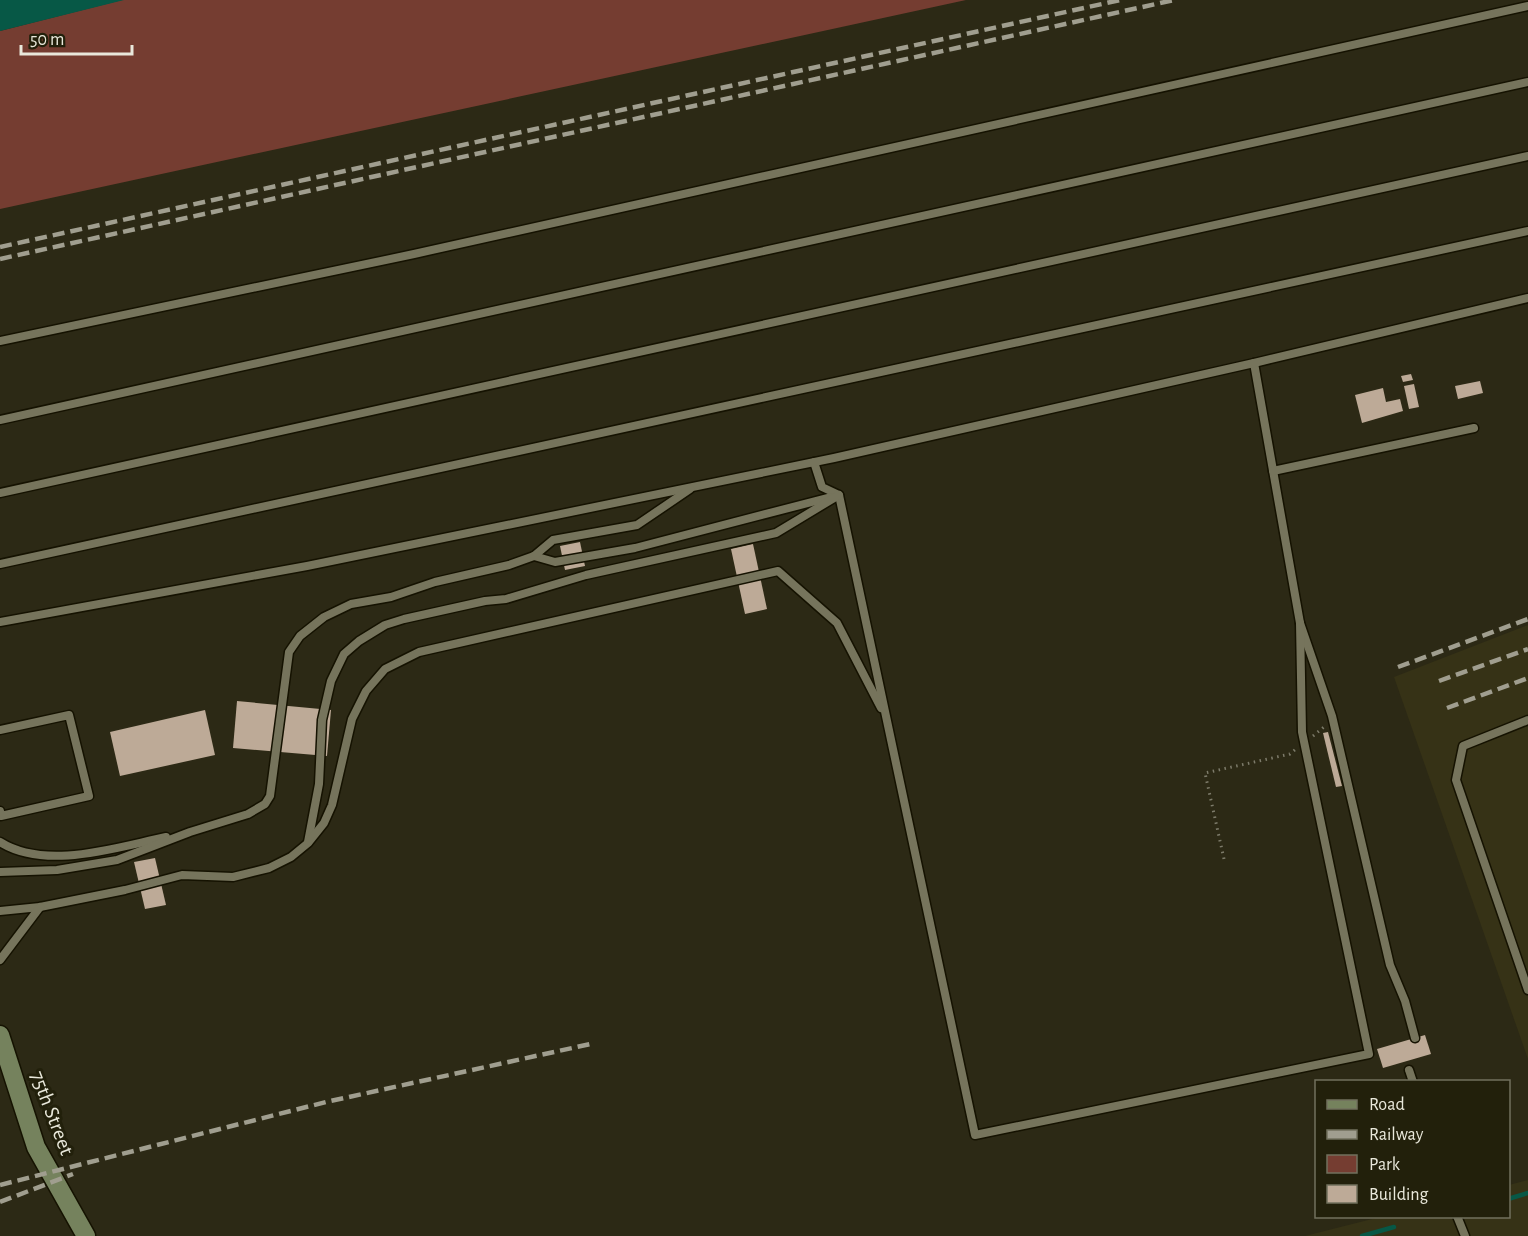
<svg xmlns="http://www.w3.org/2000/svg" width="1528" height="1236" font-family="'Alegreya Sans',sans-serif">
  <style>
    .built { fill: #363216 }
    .green { fill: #753d31 }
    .water { fill: #075846 }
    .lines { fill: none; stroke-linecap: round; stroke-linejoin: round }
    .stream { stroke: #075846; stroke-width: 4.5 }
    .building { fill: #bdaa97 }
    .lane-casing { stroke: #151201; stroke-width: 11 }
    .secondary-casing { stroke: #151201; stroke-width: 21 }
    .path { stroke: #7d7b6a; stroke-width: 3; stroke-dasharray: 1.5 4.5; stroke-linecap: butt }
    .lane { stroke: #76745c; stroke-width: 8 }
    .secondary { stroke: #75825d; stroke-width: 18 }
    .rail { stroke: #a09e8f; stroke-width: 4.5; stroke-dasharray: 12 6; stroke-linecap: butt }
    .labels { text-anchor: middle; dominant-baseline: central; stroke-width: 6; stroke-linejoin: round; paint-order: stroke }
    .street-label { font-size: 21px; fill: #e9e8db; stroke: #22200b }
  </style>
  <rect width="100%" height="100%" fill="#2c2915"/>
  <g class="built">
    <polygon points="1528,625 1528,1059 1394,677"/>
    <polygon points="1528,1180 1528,1236 1305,1236 1380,1217 1508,1216 1509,1185"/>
  </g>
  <polygon class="green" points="122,0 966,0 0,209 0,31"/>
  <polygon class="water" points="0,0 124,0 0,31"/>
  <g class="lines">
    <g class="stream">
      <polyline points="1508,1199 1528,1193"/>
      <polyline points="1362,1236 1394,1227"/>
    </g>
  </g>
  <g class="building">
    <polygon points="1411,374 1413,380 1403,382 1401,376"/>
    <polygon points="1480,381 1483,393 1458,399 1455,386"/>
    <polygon points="1414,384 1419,407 1409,409 1404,386"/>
    <polygon points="1383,388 1386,402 1400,399 1403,411 1362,423 1355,395"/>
    <polygon points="580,542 585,566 565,570 560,546"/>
    <polygon points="753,544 767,609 745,614 731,549"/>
    <polygon points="237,701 331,710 327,756 233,748"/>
    <polygon points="205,710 215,755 120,776 110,732"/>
    <polygon points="1328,732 1342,786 1336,787 1323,733"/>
    <polygon points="155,858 166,905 145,909 134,862"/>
    <polygon points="1425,1035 1431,1054 1383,1068 1377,1049"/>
  </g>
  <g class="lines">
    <g class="lane-casing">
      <g id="lane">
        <polyline points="0,341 414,254 1528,6"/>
        <polyline points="1254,363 1300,623 1332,716 1390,965 1405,1001 1415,1038"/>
        <polyline points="0,420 1528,82"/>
        <polyline points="814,462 822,487 839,495 975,1135 1369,1054 1302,732 1300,623"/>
        <polyline points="1273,471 1474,428"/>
        <polyline points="0,493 1528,156"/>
        <polyline points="534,556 555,562 635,548 831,497"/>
        <polyline points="0,564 1528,231"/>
        <polyline points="0,622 307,566 834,458 1254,363 1528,298"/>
        <polyline points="1528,720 1463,746 1456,780 1528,990"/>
        <polyline points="0,730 69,715 89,796 1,816 0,811"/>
        <path d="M0,842C46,871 117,847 166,837"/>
        <polyline points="308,842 319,784 322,720 331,681 344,654 359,641 385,625 404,619 485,601 506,599 586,575 776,533 839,495"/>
        <polyline points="0,872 57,870 117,860 190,832 248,814 265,804 270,796 289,652 300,636 324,617 351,604 391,597 435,582 509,565 534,556 553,540 637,525 690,489"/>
        <polyline points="0,911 40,907 125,890 182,875 233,877 269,868 291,857 308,843 324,823 332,805 352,719 366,691 385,669 419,652 778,571 837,623 881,708"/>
        <polyline points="0,960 40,907"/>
        <polyline points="1409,1070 1413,1082"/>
        <polyline points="1457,1216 1465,1236"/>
      </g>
    </g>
    <g class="secondary-casing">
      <polyline id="secondary" points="0,1035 36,1147 86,1236"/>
    </g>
    <g class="path">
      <polyline points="1313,736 1324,727"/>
      <polyline points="1224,859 1205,773 1290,754 1296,749"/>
    </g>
    <use href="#lane" class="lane"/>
    <use href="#secondary" class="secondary"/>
    <g class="rail">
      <polyline points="0,247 1120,0"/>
      <polyline points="0,259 1174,0"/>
      <polyline points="1398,667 1528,619"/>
      <polyline points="1439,681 1528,649"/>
      <polyline points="1447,708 1528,678"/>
      <polyline points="0,1185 326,1102 595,1043"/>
      <polyline points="0,1202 73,1174"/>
    </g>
  </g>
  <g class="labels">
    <g class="street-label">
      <text transform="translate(52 1113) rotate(69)">75th Street</text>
    </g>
  </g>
  <rect x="1315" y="1080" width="195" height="138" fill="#22200b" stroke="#72705e" stroke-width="1.5"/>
  <rect x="1327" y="1100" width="30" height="9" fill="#75825d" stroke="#72705e" stroke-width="1.5"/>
  <text x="1369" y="1110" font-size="18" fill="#e9e8db">Road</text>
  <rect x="1327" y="1130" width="30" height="9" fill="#a09e8f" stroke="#72705e" stroke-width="1.5"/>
  <text x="1369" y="1140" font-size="18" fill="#e9e8db">Railway</text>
  <rect x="1327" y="1155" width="30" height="18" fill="#753d31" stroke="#72705e" stroke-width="1.5"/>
  <text x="1369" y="1170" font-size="18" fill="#e9e8db">Park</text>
  <rect x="1327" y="1185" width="30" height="18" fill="#bdaa97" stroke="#72705e" stroke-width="1.5"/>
  <text x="1369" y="1200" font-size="18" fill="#e9e8db">Building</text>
  <path d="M21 45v9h111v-9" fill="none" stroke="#e9e8db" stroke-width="3"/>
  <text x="30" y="45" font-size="18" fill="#e9e8db" stroke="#22200b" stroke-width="4.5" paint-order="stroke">50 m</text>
</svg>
